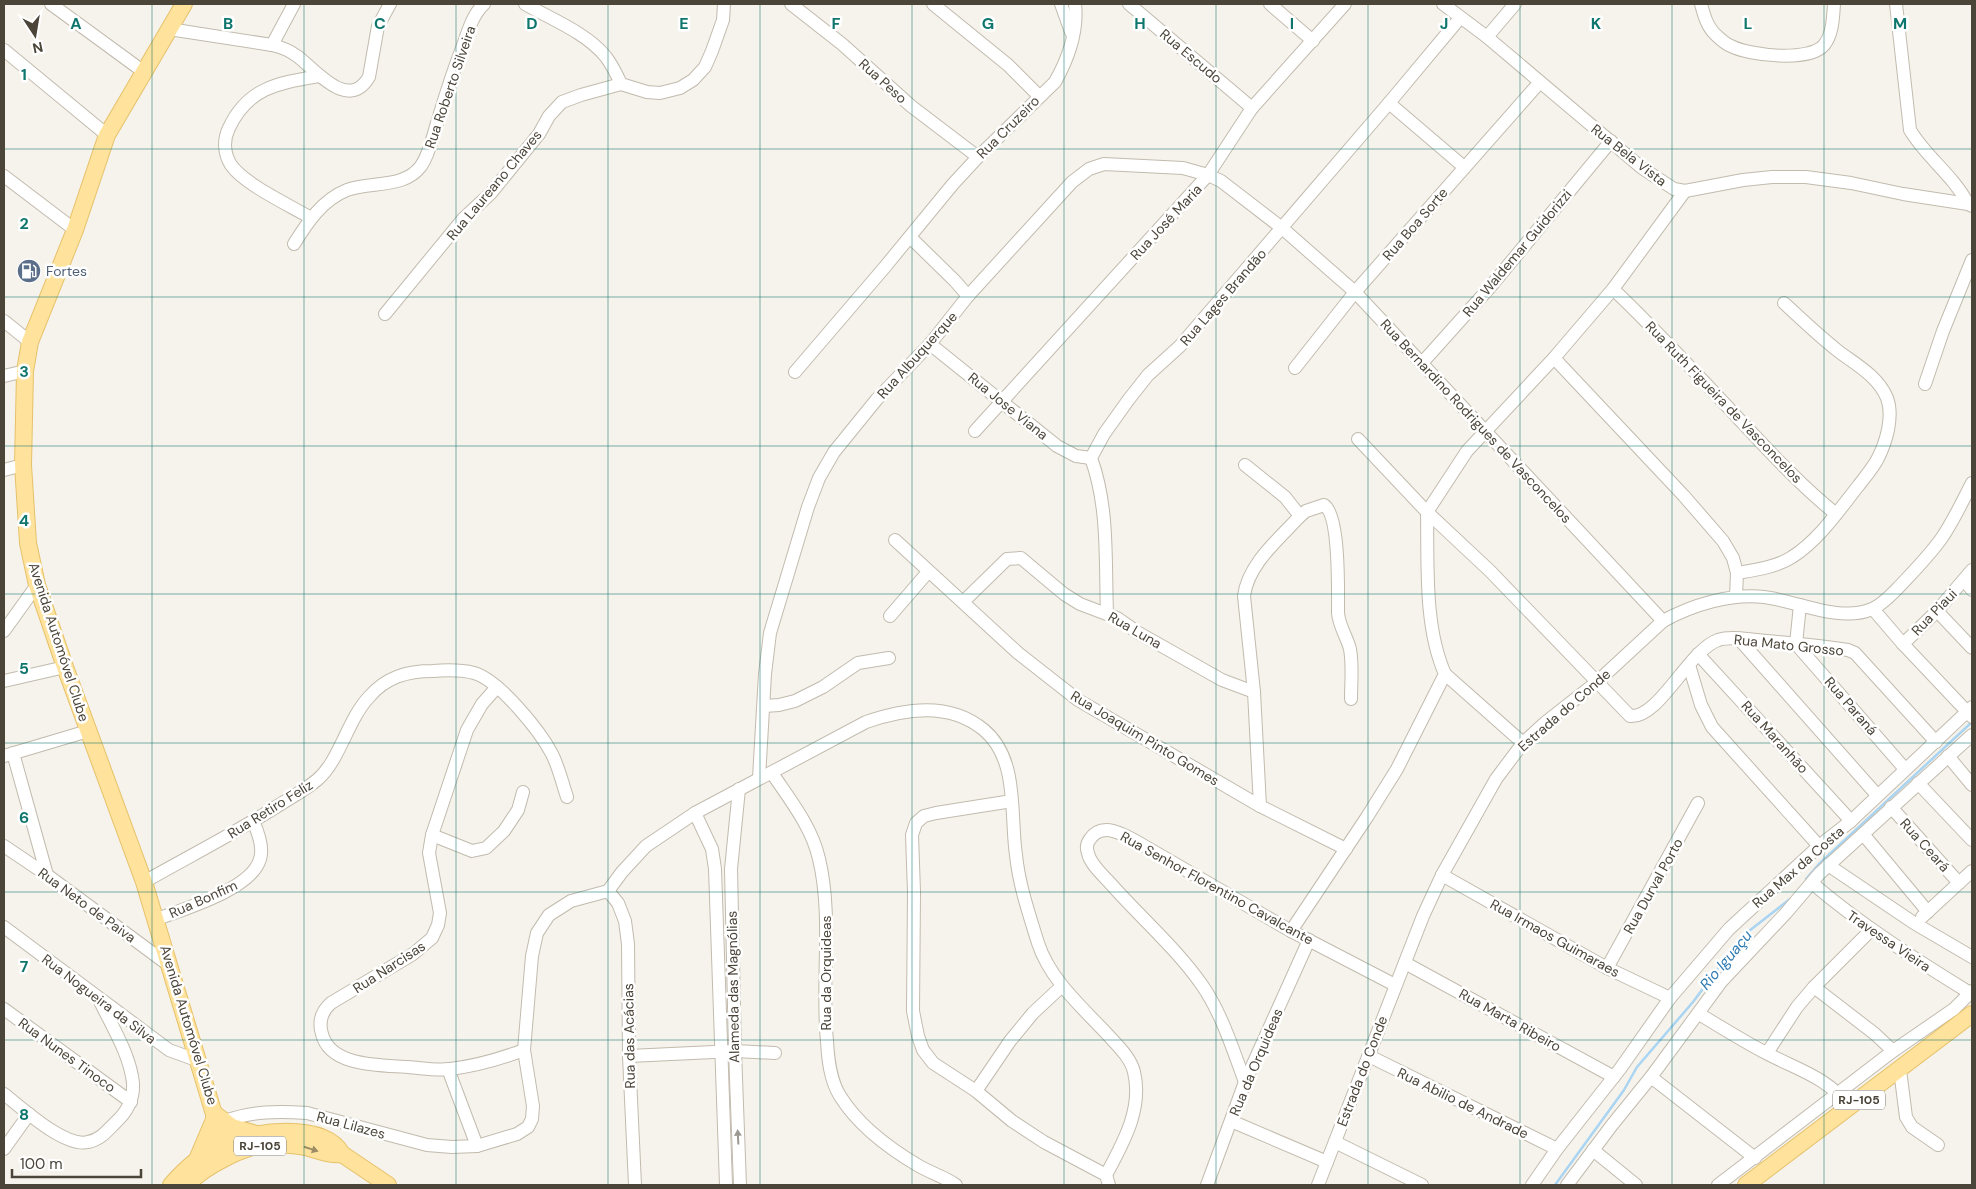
<svg xmlns="http://www.w3.org/2000/svg" width="1976" height="1189" font-family="'DM Sans',sans-serif">
  <style>
    .lines { fill: none; stroke-linecap: round; stroke-linejoin: round }
    .stream { stroke: #a9d4f2; stroke-width: 2.5 }
    .minor-casing { stroke: #c2bbae; stroke-width: 14 }
    .major-casing { stroke: #e6c16a; stroke-width: 18 }
    .minor { stroke: #fff; stroke-width: 12 }
    .major { stroke: #ffe39c; stroke-width: 16 }
    .oneway { fill: #9c9892 }
    .oneway2 { fill: #9c8c66 }
    .grid { fill: none; stroke: #0f766e; stroke-width: 1; stroke-opacity: 0.55 }
    .labels { text-anchor: middle; dominant-baseline: central; stroke-width: 5; stroke-linejoin: round; paint-order: stroke }
    .shield { fill: #fff; stroke: #817c74; stroke-width: 1 }
    .shield-label { font-size: 12px; font-weight: bold; fill: #4b4439 }
    .street-label { font-size: 14px; fill: #4b4439; stroke: #fff }
    .service-label { font-size: 14px; fill: #4e5e75; stroke: #fff; text-anchor: start }
    .water-label { font-size: 15px; font-style: italic; fill: #2e7ab2; stroke: #fff }
    .grid-label { font-size: 16px; text-anchor: middle; font-weight: bold; fill: #0f766e; stroke: #fff; stroke-width: 5; stroke-linejoin: round; paint-order: stroke }
  </style>
  <rect width="100%" height="100%" fill="#f6f3ec"/>
  <g class="lines">
    <g class="stream">
      <polyline points="1806,879 1819,864 1972,722"/>
      <polyline points="1555,1185 1624,1090 1637,1067 1693,1002 1729,954 1749,931 1790,899"/>
    </g>
    <g class="minor-casing">
      <g id="minor">
        <polyline points="51,4 144,72"/>
        <path d="M525,4C551,19 587,33 606,57C612,65 617,75 621,84L647,92L660,93L680,88L693,80L705,67L712,51L723,20L724,4"/>
        <polyline points="791,4 842,44 911,106 978,157"/>
        <polyline points="933,4 1008,65 1039,96"/>
        <polyline points="1061,4 1071,32"/>
        <polyline points="1129,4 1252,108"/>
        <polyline points="1270,4 1313,41"/>
        <polyline points="1443,4 1487,37 1642,168 1674,189 1685,191 1743,180 1772,177 1806,177 1851,183 1903,194 1968,204 1972,206"/>
        <path d="M1701,4C1704,15 1707,27 1716,35C1720,39 1726,44 1731,46C1750,56 1810,62 1824,45C1833,34 1833,17 1834,4"/>
        <path d="M1896,4L1910,130C1926,157 1953,175 1968,204"/>
        <path d="M169,29L272,45C281,47 289,50 297,56C316,70 348,112 369,77L378,26L390,4"/>
        <polyline points="1487,37 1515,4"/>
        <polyline points="272,45 294,4"/>
        <polyline points="4,50 107,135"/>
        <polyline points="1389,103 1464,167"/>
        <polyline points="4,176 75,230"/>
        <path d="M311,218C289,205 244,184 231,165C224,154 223,140 229,128C248,87 279,83 320,76"/>
        <polyline points="910,237 955,281 968,296"/>
        <path d="M294,244C307,223 322,200 347,190C371,181 404,189 421,166C430,153 433,135 438,120C446,93 455,66 465,40C469,28 474,13 484,4"/>
        <path d="M1613,289C1656,330 1697,374 1738,418C1769,451 1800,485 1836,514"/>
        <polyline points="385,314 463,219 491,193 539,134 549,116 562,102 581,95 621,84"/>
        <polyline points="4,321 30,342"/>
        <polyline points="930,344 1057,446 1076,456 1091,458"/>
        <polyline points="1554,358 1684,496 1723,541 1733,558 1737,573"/>
        <polyline points="1422,363 1491,286 1611,141"/>
        <polyline points="1295,368 1355,292 1540,82"/>
        <path d="M795,372L884,268L953,184L978,157L1055,82C1068,59 1078,31 1075,4"/>
        <polyline points="4,376 25,371"/>
        <polyline points="1925,384 1943,331 1972,260"/>
        <polyline points="975,431 1208,175 1252,108 1345,4"/>
        <path d="M1358,439L1427,512L1490,571L1630,716C1659,719 1688,651 1718,640C1730,636 1745,639 1757,640C1787,643 1818,645 1848,650L1855,653L1936,742"/>
        <polyline points="1245,465 1285,497 1300,516"/>
        <polyline points="4,470 23,465"/>
        <polyline points="1427,512 1467,451 1554,358 1613,289 1685,191"/>
        <polyline points="895,540 1018,653 1078,700 1260,806 1346,849"/>
        <polyline points="1964,580 1972,590"/>
        <path d="M1736,596L1737,573C1755,570 1777,567 1792,557C1819,540 1839,510 1859,485C1865,477 1872,469 1877,460C1886,443 1894,417 1887,398C1878,376 1855,364 1838,351C1819,336 1801,319 1784,303"/>
        <polyline points="963,602 1007,559 1021,558 1064,594 1080,604 1117,618 1137,632 1222,680 1254,692"/>
        <polyline points="1800,605 1796,644 1905,769"/>
        <polyline points="1873,609 1903,644 1972,717"/>
        <polyline points="1937,611 1972,648"/>
        <path d="M1107,613C1105,561 1109,507 1091,458L1104,434L1129,399L1148,375L1180,346L1389,103L1460,18"/>
        <polyline points="890,616 928,572"/>
        <polyline points="4,631 37,585"/>
        <polyline points="1739,639 1877,795"/>
        <polyline points="1903,644 1937,611 1972,570"/>
        <polyline points="1698,654 1851,821"/>
        <polyline points="1689,665 1701,705 1712,727 1819,846"/>
        <polyline points="1445,674 1523,743"/>
        <polyline points="4,681 65,667"/>
        <path d="M497,687L482,704L467,730L432,835L429,853L440,913L438,925L432,938L413,954L331,1003C322,1011 318,1021 322,1034C330,1067 381,1065 408,1067C422,1068 437,1071 450,1069C476,1066 500,1059 524,1050"/>
        <polyline points="764,706 779,705 795,701 823,687 858,663 889,658"/>
        <polyline points="13,753 47,875"/>
        <polyline points="4,756 88,731"/>
        <polyline points="1948,756 1972,785"/>
        <path d="M772,773C790,800 812,827 819,859C833,916 821,982 827,1041C828,1059 830,1080 840,1096C858,1125 890,1149 919,1166C931,1173 945,1177 956,1185"/>
        <polyline points="759,778 765,674 770,633 808,507 819,478 834,452 877,399 930,344 968,296 1072,182 1089,169 1104,164 1183,168 1208,175 1221,181 1282,228 1355,292 1663,621"/>
        <polyline points="1918,783 1972,840"/>
        <polyline points="739,789 731,869 735,1051 740,1185"/>
        <polyline points="1012,801 936,813 924,816 916,823 912,835 914,892 913,1011 918,1036 923,1050 933,1063 976,1091 1012,1121 1044,1142 1106,1175 1109,1185"/>
        <path d="M1260,806L1254,692L1244,596C1248,564 1279,539 1300,516L1306,511L1324,505C1340,515 1338,593 1338,613C1339,626 1347,637 1350,649C1353,665 1351,683 1351,699"/>
        <polyline points="1891,807 1959,883"/>
        <polyline points="695,813 712,849 715,869 726,1185"/>
        <polyline points="1863,834 1928,912"/>
        <polyline points="432,835 472,851 486,848 504,831 518,810 523,792"/>
        <polyline points="4,846 47,875 170,966"/>
        <polyline points="1828,865 1914,923 1972,957"/>
        <polyline points="1442,875 1607,968 1670,998"/>
        <path d="M144,882C188,857 233,834 276,807C290,798 305,790 317,780C339,762 348,719 369,697C386,677 407,671 433,671C446,670 462,670 474,673C499,680 540,731 552,754C559,768 562,782 567,797"/>
        <path d="M1812,883C1861,925 1915,959 1970,993"/>
        <path d="M608,891L622,872L646,846L695,813L866,722C904,709 949,701 984,730C1019,759 1010,815 1016,855C1019,885 1029,914 1038,943C1050,980 1082,1007 1108,1035C1117,1045 1131,1058 1134,1072C1143,1109 1123,1143 1106,1175"/>
        <polyline points="608,891 618,903 625,921 628,944 629,1056 635,1185"/>
        <polyline points="1922,917 1972,871"/>
        <path d="M157,919C184,909 252,889 260,859C264,847 258,832 253,821"/>
        <polyline points="4,927 169,1050 199,1061"/>
        <path d="M1291,931L1367,817L1397,769L1445,674C1424,627 1428,564 1427,512"/>
        <polyline points="1405,963 1614,1077"/>
        <polyline points="1607,968 1698,803"/>
        <polyline points="1814,987 1875,1034 1893,1051"/>
        <polyline points="4,1009 131,1102"/>
        <path d="M1699,1014C1721,1027 1743,1041 1766,1053C1798,1070 1827,1077 1850,1107"/>
        <polyline points="1767,1053 1797,1007 1814,987 1871,930"/>
        <polyline points="629,1056 735,1051 775,1053"/>
        <polyline points="1369,1056 1557,1149"/>
        <polyline points="448,1069 477,1146"/>
        <polyline points="1900,1070 1906,1117 1912,1127 1938,1145"/>
        <polyline points="1651,1077 1755,1158"/>
        <path d="M1245,1082C1233,1050 1222,1014 1202,985C1176,948 1140,917 1110,883C1103,875 1090,864 1088,853C1086,848 1087,843 1090,839C1102,822 1120,833 1134,840L1291,931L1395,985"/>
        <polyline points="976,1091 1010,1041 1033,1013 1062,986"/>
        <path d="M4,1094C22,1108 65,1148 88,1142C100,1140 107,1131 115,1123C126,1113 134,1099 133,1083C130,1054 111,1025 99,999"/>
        <path d="M225,1121C252,1111 279,1111 307,1113L427,1145L452,1147L477,1146L517,1134L528,1127L532,1119L533,1106L524,1050L532,956L537,933L549,915L571,901L608,891"/>
        <polyline points="1231,1121 1327,1162"/>
        <polyline points="1335,1142 1422,1185"/>
        <polyline points="4,1149 29,1114"/>
        <polyline points="1593,1150 1636,1185"/>
        <polyline points="1207,1185 1245,1082 1309,940"/>
        <path d="M1318,1185L1423,916L1442,875L1496,779L1523,743L1546,722L1597,682L1663,621C1692,605 1731,593 1764,597C1797,601 1840,623 1872,609C1882,605 1891,595 1898,588C1913,572 1928,557 1941,539C1953,522 1962,502 1972,483"/>
        <polyline points="1532,1185 1557,1149 1620,1069 1670,998 1729,929 1819,846 1851,821 1972,707"/>
        <polyline points="1567,1185 1612,1125 1651,1077 1721,982 1786,913 1819,874 1972,735"/>
        <polyline points="1718,1185 1893,1051 1954,1009 1972,991"/>
      </g>
    </g>
    <g class="major-casing">
      <g id="major">
        <polyline points="184,4 107,135 75,230 30,342 25,371 23,465 28,543 37,585 65,667 144,882 223,1144"/>
        <polyline points="216,1115 232,1127 256,1134"/>
        <polyline points="196,1162 216,1115"/>
        <path d="M171,1185C185,1169 203,1153 223,1144C251,1131 324,1121 342,1154L388,1185"/>
        <path d="M187,1185C203,1167 245,1145 269,1144C279,1144 290,1145 300,1146C315,1148 327,1156 342,1154"/>
        <polyline points="1746,1185 1972,1014"/>
      </g>
    </g>
    <use href="#minor" class="minor"/>
    <use href="#major" class="major"/>
  </g>
  <defs><path id="oneway-solid" d="M-6-.8H1V-3.2L6.5 0L1 3.2V.8H-6Z" transform="scale(1.25)"/></defs>
  <use class="oneway" href="#oneway-solid" transform="translate(738 1137) rotate(-93)"/>
  <use class="oneway2" href="#oneway-solid" transform="translate(311 1149) rotate(18)"/>
  <path class="grid" d="M152,4V1185M304,4V1185M456,4V1185M608,4V1185M760,4V1185M912,4V1185M1064,4V1185M1216,4V1185M1368,4V1185M1520,4V1185M1672,4V1185M1824,4V1185M4,149H1972M4,297H1972M4,446H1972M4,594H1972M4,743H1972M4,892H1972M4,1040H1972"/>
  <defs>
    <g id="fuel-disc" transform="scale(1.25)"><circle r="9.5" fill="#5c6f8a" stroke="#fff"/><path d="M-5.5-6h7V0h2V4h1.3V-2.5L3-4.5l.8-.8L6-3V5H2.5V1h-1V6h-7ZM-4.2-4.7v3.2H.2V-4.7Z" fill="#fff"/></g>
  </defs>
  <g fill-rule="evenodd">
    <use href="#fuel-disc" x="29" y="271"/>
  </g>
  <g class="labels">
    <g class="shield">
      <rect x="1833" y="1090.5" width="52" height="19" rx="4"/>
      <rect x="234" y="1136.5" width="52" height="19" rx="4"/>
    </g>
    <g class="shield-label">
      <text x="1859" y="1100">RJ-105</text>
      <text x="260" y="1146">RJ-105</text>
    </g>
    <g class="street-label">
      <text transform="translate(1191 56) rotate(40)">Rua Escudo</text>
      <text transform="translate(883 81) rotate(42)">Rua Peso</text>
      <text transform="translate(450 87) rotate(-71)">Rua Roberto Silveira</text>
      <text transform="translate(1008 127) rotate(-45)">Rua Cruzeiro</text>
      <text transform="translate(1629 155) rotate(38)">Rua Bela Vista</text>
      <text transform="translate(494 185) rotate(-50)">Rua Laureano Chaves</text>
      <text transform="translate(1166 222) rotate(-47)">Rua José Maria</text>
      <text transform="translate(1415 224) rotate(-49)">Rua Boa Sorte</text>
      <text transform="translate(1517 253) rotate(-50)">Rua Waldemar Guidorizzi</text>
      <text transform="translate(1223 297) rotate(-49)">Rua Lages Brandão</text>
      <text transform="translate(917 355) rotate(-48)">Rua Albuquerque</text>
      <text transform="translate(1724 402) rotate(46)">Rua Ruth Figueira de Vasconcelos</text>
      <text transform="translate(1008 406) rotate(39)">Rua Jose Viana</text>
      <text transform="translate(1476 421) rotate(47)">Rua Bernardino Rodrigues de Vasconcelos</text>
      <text transform="translate(1934 612) rotate(-46)">Rua Piaui</text>
      <text transform="translate(1135 630) rotate(30)">Rua Luna</text>
      <text transform="translate(59 642) rotate(72)">Avenida Automóvel Clube</text>
      <text transform="translate(1789 645) rotate(6)">Rua Mato Grosso</text>
      <text transform="translate(1851 706) rotate(49)">Rua Paraná</text>
      <text transform="translate(1564 710) rotate(-41)">Estrada do Conde</text>
      <text transform="translate(1775 737) rotate(48)">Rua Maranhão</text>
      <text transform="translate(1145 738) rotate(31)">Rua Joaquim Pinto Gomes</text>
      <text transform="translate(270 809) rotate(-32)">Rua Retiro Feliz</text>
      <text transform="translate(1925 845) rotate(48)">Rua Ceará</text>
      <text transform="translate(1798 867) rotate(-41)">Rua Max da Costa</text>
      <text transform="translate(1653 886) rotate(-61)">Rua Durval Porto</text>
      <text transform="translate(1217 888) rotate(29)">Rua Senhor Florentino Cavalcante</text>
      <text transform="translate(203 899) rotate(-24)">Rua Bonfim</text>
      <text transform="translate(87 905) rotate(36)">Rua Neto de Paiva</text>
      <text transform="translate(1555 938) rotate(29)">Rua Irmaos Guimaraes</text>
      <text transform="translate(1889 941) rotate(34)">Travessa Vieira</text>
      <text transform="translate(389 967) rotate(-33)">Rua Narcisas</text>
      <text transform="translate(826 973) rotate(-90)">Rua da Orquideas</text>
      <text transform="translate(733 987) rotate(-91)">Alameda das Magnólias</text>
      <text transform="translate(99 999) rotate(37)">Rua Nogueira da Silva</text>
      <text transform="translate(1510 1020) rotate(29)">Rua Marta Ribeiro</text>
      <text transform="translate(189 1025) rotate(73)">Avenida Automóvel Clube</text>
      <text transform="translate(629 1036) rotate(-91)">Rua das Acácias</text>
      <text transform="translate(67 1055) rotate(36)">Rua Nunes Tinoco</text>
      <text transform="translate(1256 1062) rotate(-67)">Rua da Orquideas</text>
      <text transform="translate(1362 1071) rotate(-69)">Estrada do Conde</text>
      <text transform="translate(1463 1103) rotate(26)">Rua Abilio de Andrade</text>
      <text transform="translate(351 1125) rotate(15)">Rua Lilazes</text>
    </g>
    <g class="service-label">
      <text x="46" y="271">Fortes</text>
    </g>
    <g class="water-label">
      <text transform="translate(1726 960) rotate(-50)">Rio Iguaçu</text>
    </g>
  </g>
  <g class="grid-label">
    <text x="76" y="29">A</text>
    <text x="228" y="29">B</text>
    <text x="380" y="29">C</text>
    <text x="532" y="29">D</text>
    <text x="684" y="29">E</text>
    <text x="836" y="29">F</text>
    <text x="988" y="29">G</text>
    <text x="1140" y="29">H</text>
    <text x="1292" y="29">I</text>
    <text x="1444" y="29">J</text>
    <text x="1596" y="29">K</text>
    <text x="1748" y="29">L</text>
    <text x="1900" y="29">M</text>
    <text x="24" y="80">1</text>
    <text x="24" y="229">2</text>
    <text x="24" y="377">3</text>
    <text x="24" y="526">4</text>
    <text x="24" y="674">5</text>
    <text x="24" y="823">6</text>
    <text x="24" y="972">7</text>
    <text x="24" y="1120">8</text>
  </g>
  <rect width="1976" height="1189" fill="none" stroke="#4b4439" stroke-width="10"/>
  <g transform="translate(35 35) rotate(168)" stroke="#ffffff" stroke-width="4" paint-order="stroke">
  <path d="M0-4L9 19L0 12L-9 19Z" fill="#4b4439"/>
  <text y="-8" font-size="14" font-weight="bold" text-anchor="middle" fill="#4b4439">N</text>
  </g>
  <path d="M12 1169v8h129v-8" fill="none" stroke="#4b4439" stroke-width="2.5"/>
  <text x="20" y="1169" font-size="15" fill="#4b4439" stroke="#ffffff" stroke-width="4" paint-order="stroke">100 m</text>
</svg>
